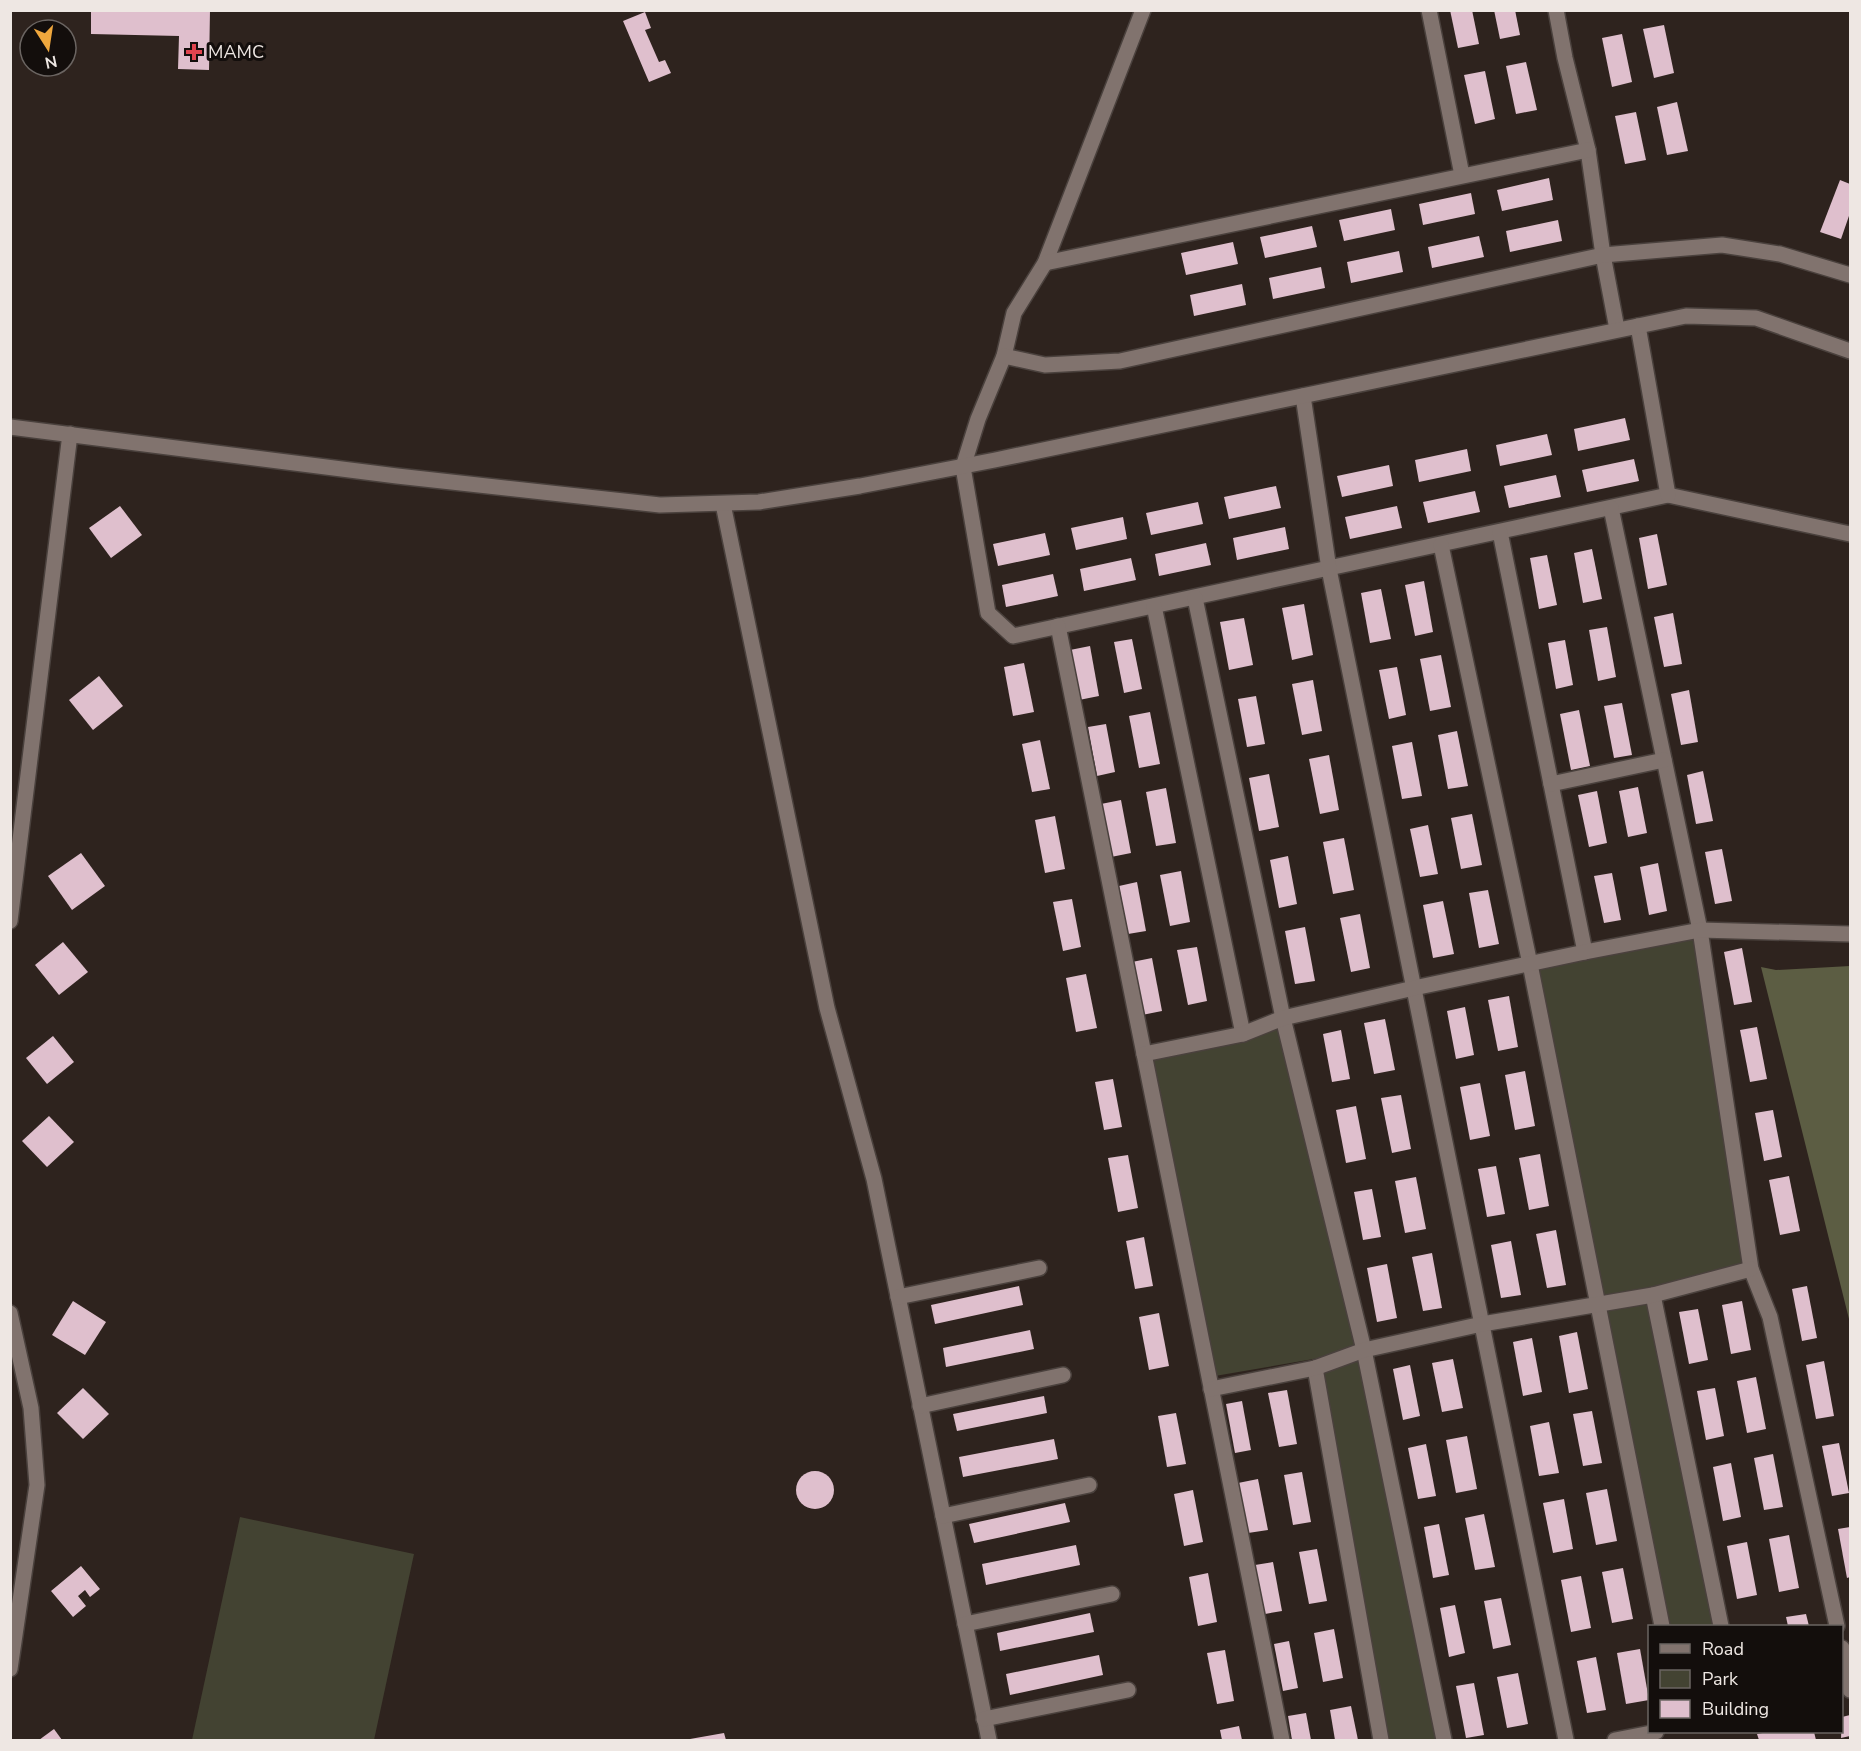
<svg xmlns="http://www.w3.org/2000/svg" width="1861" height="1751" font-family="'Nunito Sans',sans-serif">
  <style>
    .green { fill: #434332 }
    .forest { fill: #5c5d43 }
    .building { fill: #dfbfcd }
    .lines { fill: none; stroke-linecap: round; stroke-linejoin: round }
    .minor-casing { stroke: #4a413d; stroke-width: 18 }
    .tertiary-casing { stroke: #4a413d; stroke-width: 18 }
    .minor { stroke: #81736e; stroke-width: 15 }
    .tertiary { stroke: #81736e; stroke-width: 15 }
    .health-dot { fill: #e0444e; stroke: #130e0c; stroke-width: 2 }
    .labels { text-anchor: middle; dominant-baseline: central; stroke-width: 6; stroke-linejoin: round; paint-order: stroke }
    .poi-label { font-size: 18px; fill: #eee7e3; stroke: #130e0c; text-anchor: start }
  </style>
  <rect width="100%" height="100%" fill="#2e231e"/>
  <g class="green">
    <polygon points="1700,930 1751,1269 1653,1295 1721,1626 1662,1626 1530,964"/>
    <polygon points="1283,1018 1364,1350 1444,1740 1381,1740 1315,1368 1360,1351 1215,1376 1144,1054"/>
    <polygon points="240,1517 414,1554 374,1740 192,1740"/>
  </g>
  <polygon class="forest" points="1850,966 1850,1323 1761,967 1776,970"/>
  <g class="building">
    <polygon points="91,10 210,10 209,70 178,69 179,36 91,34"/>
    <polygon points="1450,10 1472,10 1479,44 1458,48"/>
    <polygon points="1494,10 1515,10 1520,35 1500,39"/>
    <polygon points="645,12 651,28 645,30 659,62 665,60 671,73 649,82 623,21"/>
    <polygon points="1664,25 1674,73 1654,78 1643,29"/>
    <polygon points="1622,34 1632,82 1612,87 1602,38"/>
    <polygon points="1526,62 1537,110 1516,114 1506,66"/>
    <polygon points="1485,71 1495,119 1475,124 1464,75"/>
    <polygon points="1677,102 1688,151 1667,155 1657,107"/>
    <polygon points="1636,112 1646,160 1625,164 1615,116"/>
    <polygon points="1549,178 1553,200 1502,211 1497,190"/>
    <polygon points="1840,180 1850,184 1850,213 1841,239 1820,232"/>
    <polygon points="1471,193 1475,214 1423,225 1419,204"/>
    <polygon points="1391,209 1395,230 1344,241 1339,220"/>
    <polygon points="1558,220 1562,241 1510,252 1506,231"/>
    <polygon points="1312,226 1317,247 1265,258 1260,237"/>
    <polygon points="1479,236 1484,257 1432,268 1428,247"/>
    <polygon points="1233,242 1238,264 1186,275 1181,253"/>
    <polygon points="1399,251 1403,272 1351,283 1347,262"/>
    <polygon points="1321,267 1325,288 1273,299 1269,278"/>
    <polygon points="1242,284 1246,305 1194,316 1190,295"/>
    <polygon points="1625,418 1630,440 1578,451 1574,429"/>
    <polygon points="1547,434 1552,455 1500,466 1496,445"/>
    <polygon points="1467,449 1471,471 1419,482 1415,460"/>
    <polygon points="1634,459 1639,481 1587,492 1582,470"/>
    <polygon points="1389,465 1393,486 1342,497 1337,476"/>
    <polygon points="1556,475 1561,497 1509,508 1504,486"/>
    <polygon points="1276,486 1281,508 1229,519 1224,497"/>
    <polygon points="1475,491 1480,512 1428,523 1423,502"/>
    <polygon points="1198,502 1203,524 1151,535 1146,513"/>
    <polygon points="120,506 142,535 111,558 89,528"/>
    <polygon points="1397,506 1402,528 1350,539 1345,517"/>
    <polygon points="1123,517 1127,539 1076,550 1071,528"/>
    <polygon points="1285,527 1289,549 1237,560 1233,538"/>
    <polygon points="1045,533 1050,555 998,566 993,544"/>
    <polygon points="1657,534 1667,585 1648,589 1639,538"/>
    <polygon points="1206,543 1211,565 1159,576 1155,554"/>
    <polygon points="1592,549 1602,599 1583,603 1574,553"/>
    <polygon points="1547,555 1557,605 1539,609 1530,558"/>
    <polygon points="1131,558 1136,580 1084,591 1080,569"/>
    <polygon points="1053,574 1058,596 1006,607 1002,585"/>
    <polygon points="1424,581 1433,632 1415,636 1405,585"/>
    <polygon points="1381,589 1391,639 1370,643 1361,593"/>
    <polygon points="1304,604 1313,655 1292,660 1282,608"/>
    <polygon points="1673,613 1682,664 1664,667 1654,617"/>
    <polygon points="1244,618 1253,665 1229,670 1220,622"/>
    <polygon points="1607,627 1616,677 1598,681 1589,630"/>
    <polygon points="1132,639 1142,689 1124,693 1114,642"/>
    <polygon points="1565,640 1573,685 1556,689 1548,643"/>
    <polygon points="1090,646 1099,696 1079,700 1070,650"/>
    <polygon points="1441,655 1451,707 1430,711 1420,659"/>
    <polygon points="1024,663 1034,712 1013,716 1004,667"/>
    <polygon points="1397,667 1406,715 1389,719 1379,670"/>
    <polygon points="99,676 123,706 93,730 69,700"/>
    <polygon points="1313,680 1322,731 1302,735 1292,684"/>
    <polygon points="1689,690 1698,742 1681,745 1671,694"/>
    <polygon points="1256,696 1265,744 1247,747 1238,699"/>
    <polygon points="1622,703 1632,755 1614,758 1604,706"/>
    <polygon points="1579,710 1590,766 1571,770 1560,714"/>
    <polygon points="1150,712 1160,764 1139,768 1129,716"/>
    <polygon points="1106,724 1115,772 1097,776 1088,727"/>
    <polygon points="1457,731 1468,786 1448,789 1438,735"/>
    <polygon points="1040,740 1050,789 1032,792 1022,744"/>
    <polygon points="1412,742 1422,796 1402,799 1392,746"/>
    <polygon points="1329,755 1339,810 1320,814 1309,759"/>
    <polygon points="1703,771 1713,821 1696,824 1687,775"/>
    <polygon points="1269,774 1279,827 1259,831 1249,778"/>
    <polygon points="1638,787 1647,833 1628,837 1619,791"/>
    <polygon points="1166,788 1176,843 1156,846 1146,792"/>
    <polygon points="1597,791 1607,843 1589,847 1578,795"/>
    <polygon points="1121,800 1131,853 1111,857 1101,804"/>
    <polygon points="1472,814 1482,865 1461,869 1451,818"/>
    <polygon points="1055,816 1065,869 1045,873 1035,820"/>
    <polygon points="1428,825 1438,874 1420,877 1410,829"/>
    <polygon points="1344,838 1354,890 1333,894 1323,842"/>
    <polygon points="1722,849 1732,901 1715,904 1705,852"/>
    <polygon points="81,853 105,886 72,910 48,876"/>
    <polygon points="1288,856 1297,904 1279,908 1270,860"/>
    <polygon points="1658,863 1667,911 1649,915 1640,867"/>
    <polygon points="1181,871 1190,922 1170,926 1160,875"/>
    <polygon points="1612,873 1621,920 1604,923 1594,876"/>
    <polygon points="1137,882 1146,931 1128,934 1119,886"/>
    <polygon points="1488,890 1499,944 1479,948 1469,893"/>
    <polygon points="1072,899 1081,947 1063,951 1053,902"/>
    <polygon points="1443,901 1454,954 1433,958 1423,905"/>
    <polygon points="1360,914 1370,968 1351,972 1340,918"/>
    <polygon points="1305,927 1315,981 1295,984 1285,931"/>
    <polygon points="63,942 88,972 59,995 35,965"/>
    <polygon points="1197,947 1207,1001 1188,1005 1177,950"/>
    <polygon points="1742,948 1752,1002 1734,1005 1724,952"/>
    <polygon points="1152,958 1162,1011 1142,1015 1132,962"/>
    <polygon points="1086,974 1097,1028 1076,1032 1066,978"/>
    <polygon points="1509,996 1518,1047 1498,1051 1488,1000"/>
    <polygon points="1465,1007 1474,1055 1456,1059 1447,1011"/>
    <polygon points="1385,1019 1395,1070 1374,1074 1364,1023"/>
    <polygon points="1757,1027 1767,1079 1750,1082 1740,1030"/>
    <polygon points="1341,1030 1350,1079 1332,1082 1323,1034"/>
    <polygon points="53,1036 74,1062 47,1084 26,1058"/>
    <polygon points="1525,1071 1535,1126 1515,1130 1505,1075"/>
    <polygon points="1113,1079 1122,1127 1104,1130 1095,1082"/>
    <polygon points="1480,1083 1490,1136 1470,1140 1460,1087"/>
    <polygon points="1401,1095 1411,1149 1392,1153 1381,1098"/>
    <polygon points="1356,1106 1366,1159 1346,1163 1336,1110"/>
    <polygon points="1773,1110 1782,1157 1764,1161 1755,1113"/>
    <polygon points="49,1116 74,1142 47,1167 22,1141"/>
    <polygon points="1540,1154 1549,1206 1529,1210 1519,1158"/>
    <polygon points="1128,1155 1138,1208 1118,1212 1108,1158"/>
    <polygon points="1496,1166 1505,1214 1487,1217 1478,1169"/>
    <polygon points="1789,1176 1800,1231 1780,1235 1769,1180"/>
    <polygon points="1416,1177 1426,1229 1405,1233 1395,1181"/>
    <polygon points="1372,1189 1381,1237 1363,1240 1354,1192"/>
    <polygon points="1556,1230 1566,1285 1547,1288 1536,1234"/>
    <polygon points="1144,1237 1153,1286 1135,1289 1126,1241"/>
    <polygon points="1511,1241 1521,1295 1501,1298 1491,1245"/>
    <polygon points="1432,1253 1442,1308 1423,1311 1412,1257"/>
    <polygon points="1387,1264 1397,1318 1377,1322 1367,1268"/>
    <polygon points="1019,1286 1023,1305 935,1324 931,1305"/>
    <polygon points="1807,1286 1817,1338 1802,1341 1792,1289"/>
    <polygon points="73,1301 106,1322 85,1355 52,1335"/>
    <polygon points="1742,1301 1751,1350 1731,1354 1722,1305"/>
    <polygon points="1698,1309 1708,1360 1689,1364 1679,1312"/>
    <polygon points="1159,1313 1169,1366 1149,1370 1139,1317"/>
    <polygon points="1030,1330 1034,1349 946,1367 943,1348"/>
    <polygon points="1577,1332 1588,1389 1569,1393 1559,1336"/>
    <polygon points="1532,1338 1542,1392 1523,1396 1513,1342"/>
    <polygon points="1453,1359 1463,1408 1442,1412 1432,1363"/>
    <polygon points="1824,1361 1834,1416 1816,1419 1806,1365"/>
    <polygon points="1410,1365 1420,1416 1403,1420 1393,1369"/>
    <polygon points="1756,1377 1766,1429 1747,1433 1737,1381"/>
    <polygon points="83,1388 109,1414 83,1439 57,1413"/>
    <polygon points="1715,1388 1724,1436 1706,1440 1697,1391"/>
    <polygon points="1287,1390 1297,1444 1279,1447 1268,1393"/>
    <polygon points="1044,1396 1047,1413 957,1431 953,1414"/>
    <polygon points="1242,1401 1251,1450 1235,1453 1226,1404"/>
    <polygon points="1592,1411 1602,1463 1583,1466 1573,1414"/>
    <polygon points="1176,1413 1186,1464 1167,1467 1158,1416"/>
    <polygon points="1549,1422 1559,1473 1539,1476 1530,1426"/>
    <polygon points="1467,1436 1477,1489 1456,1493 1446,1440"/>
    <polygon points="1054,1439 1058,1459 963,1477 959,1457"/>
    <polygon points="1839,1443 1849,1493 1832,1496 1822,1446"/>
    <polygon points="1426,1444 1436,1496 1418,1499 1408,1448"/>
    <polygon points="1773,1454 1783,1507 1764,1510 1754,1458"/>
    <polygon points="1731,1463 1741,1517 1723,1521 1713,1467"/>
    <circle cx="815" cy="1490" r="19"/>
    <polygon points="1302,1472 1311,1522 1293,1525 1284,1475"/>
    <polygon points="1258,1479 1268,1530 1248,1533 1238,1483"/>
    <polygon points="1607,1489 1617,1541 1596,1545 1586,1493"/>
    <polygon points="1193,1490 1203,1542 1184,1546 1174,1494"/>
    <polygon points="1564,1499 1573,1549 1553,1553 1543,1503"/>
    <polygon points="1065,1503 1070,1522 974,1543 969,1524"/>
    <polygon points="1484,1514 1495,1567 1475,1570 1465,1518"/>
    <polygon points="1439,1524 1449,1575 1433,1578 1424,1527"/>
    <polygon points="1850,1527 1850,1577 1847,1578 1838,1529"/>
    <polygon points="1789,1535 1799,1588 1779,1592 1769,1539"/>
    <polygon points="1747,1542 1757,1595 1737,1599 1727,1546"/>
    <polygon points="1076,1545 1080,1565 986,1585 982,1564"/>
    <polygon points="1317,1549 1327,1601 1309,1604 1299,1552"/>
    <polygon points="1273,1562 1282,1611 1265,1614 1255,1565"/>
    <polygon points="81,1566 100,1589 90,1597 85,1590 78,1596 86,1606 73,1617 51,1591"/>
    <polygon points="1623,1568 1633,1619 1612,1623 1602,1572"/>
    <polygon points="1208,1573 1217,1622 1198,1626 1189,1577"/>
    <polygon points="1581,1576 1591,1628 1571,1632 1561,1580"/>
    <polygon points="1501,1598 1511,1645 1493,1649 1484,1601"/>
    <polygon points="1455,1605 1465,1653 1449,1657 1440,1608"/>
    <polygon points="1090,1613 1094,1632 1000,1651 997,1633"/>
    <polygon points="1806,1614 1809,1626 1788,1626 1786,1617"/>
    <polygon points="1334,1629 1343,1678 1323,1682 1314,1633"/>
    <polygon points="1289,1641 1298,1688 1283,1691 1274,1644"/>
    <polygon points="1640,1649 1649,1700 1626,1704 1617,1653"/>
    <polygon points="1225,1650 1234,1701 1217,1704 1207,1653"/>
    <polygon points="1099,1655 1103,1675 1010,1695 1006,1674"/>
    <polygon points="1596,1657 1606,1710 1587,1713 1577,1661"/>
    <polygon points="1518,1673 1528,1724 1507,1728 1497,1677"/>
    <polygon points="1474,1683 1484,1735 1466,1738 1456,1686"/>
    <polygon points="1351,1706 1358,1740 1335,1740 1330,1710"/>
    <polygon points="1306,1713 1311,1740 1292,1740 1288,1716"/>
    <polygon points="1850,1715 1850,1736 1841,1738 1842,1717"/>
    <polygon points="1239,1726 1242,1740 1222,1740 1220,1730"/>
    <polygon points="54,1729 62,1740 39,1740"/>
    <polygon points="1768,1732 1814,1732 1816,1740 1759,1740 1757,1734"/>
    <polygon points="724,1733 726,1740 690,1740 690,1739"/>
  </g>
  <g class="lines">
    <g class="minor-casing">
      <g id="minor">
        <polyline points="1143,10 1045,263 1014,313 1004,356 978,419 963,467 988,613 1013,636 1668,495 1850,534"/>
        <polyline points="1429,10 1462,175"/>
        <polyline points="1556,10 1565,58 1588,150 1603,255 1617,329"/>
        <polyline points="1045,263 1588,150"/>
        <polyline points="1638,326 1668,495"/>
        <polyline points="1004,356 1045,365 1120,361 1603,255 1722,245 1780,254 1850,275"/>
        <polyline points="1303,396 1329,569 1566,1740"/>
        <polyline points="723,504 827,1008 874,1179 989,1740"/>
        <polyline points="1611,508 1700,930 1751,1269 1770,1317 1837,1626"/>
        <polyline points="1500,532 1585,952"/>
        <polyline points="1441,545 1530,964 1662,1626"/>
        <polyline points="1195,598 1283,1018 1364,1350 1444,1740"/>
        <polyline points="1154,606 1243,1034"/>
        <polyline points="1058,626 1282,1740"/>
        <polyline points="1551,784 1664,760"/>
        <polyline points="10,921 70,434"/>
        <polyline points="1144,1054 1243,1034 1283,1018 1414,988 1585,952 1700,930 1850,934"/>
        <polyline points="1653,1295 1721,1626"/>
        <polyline points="898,1297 1039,1268"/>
        <polyline points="10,1313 31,1408 37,1485 10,1669"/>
        <polyline points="1315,1368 1381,1740"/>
        <polyline points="1211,1389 1315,1368 1364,1350 1482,1324 1653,1295 1751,1269"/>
        <polyline points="920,1406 1063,1375"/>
        <polyline points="943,1516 1089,1485"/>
        <polyline points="965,1624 1112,1594"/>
        <polyline points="1842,1648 1850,1690"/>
        <polyline points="984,1719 1128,1690"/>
        <polyline points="1615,1740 1656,1732"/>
      </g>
    </g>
    <g class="tertiary-casing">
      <polyline id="tertiary" points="10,427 397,476 660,505 759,502 860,486 995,460 1686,316 1756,318 1850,351"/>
    </g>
    <use href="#minor" class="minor"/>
    <use href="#tertiary" class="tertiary"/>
  </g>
  <path class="health-dot" d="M191 43h6v6h6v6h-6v6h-6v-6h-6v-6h6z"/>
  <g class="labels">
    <g class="poi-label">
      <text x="208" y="52">MAMC</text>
    </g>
  </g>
  <rect width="1861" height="1751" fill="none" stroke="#eee7e3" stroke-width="24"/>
  <rect x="1648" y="1625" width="195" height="108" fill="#130e0c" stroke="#6b6562" stroke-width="1.5"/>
  <rect x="1660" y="1644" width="30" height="9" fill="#81736e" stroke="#6b6562" stroke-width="1.5"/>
  <text x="1702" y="1655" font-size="18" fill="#eee7e3">Road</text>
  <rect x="1660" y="1670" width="30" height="18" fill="#434332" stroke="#6b6562" stroke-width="1.5"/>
  <text x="1702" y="1685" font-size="18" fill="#eee7e3">Park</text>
  <rect x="1660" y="1700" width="30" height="18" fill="#dfbfcd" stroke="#6b6562" stroke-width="1.5"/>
  <text x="1702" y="1715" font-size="18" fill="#eee7e3">Building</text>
  <g transform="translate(48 48) rotate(168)"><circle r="28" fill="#130e0c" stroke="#6b6562" stroke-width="1.5"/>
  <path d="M0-4.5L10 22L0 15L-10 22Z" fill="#efa73d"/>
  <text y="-9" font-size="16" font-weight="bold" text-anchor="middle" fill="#eee7e3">N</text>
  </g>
</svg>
